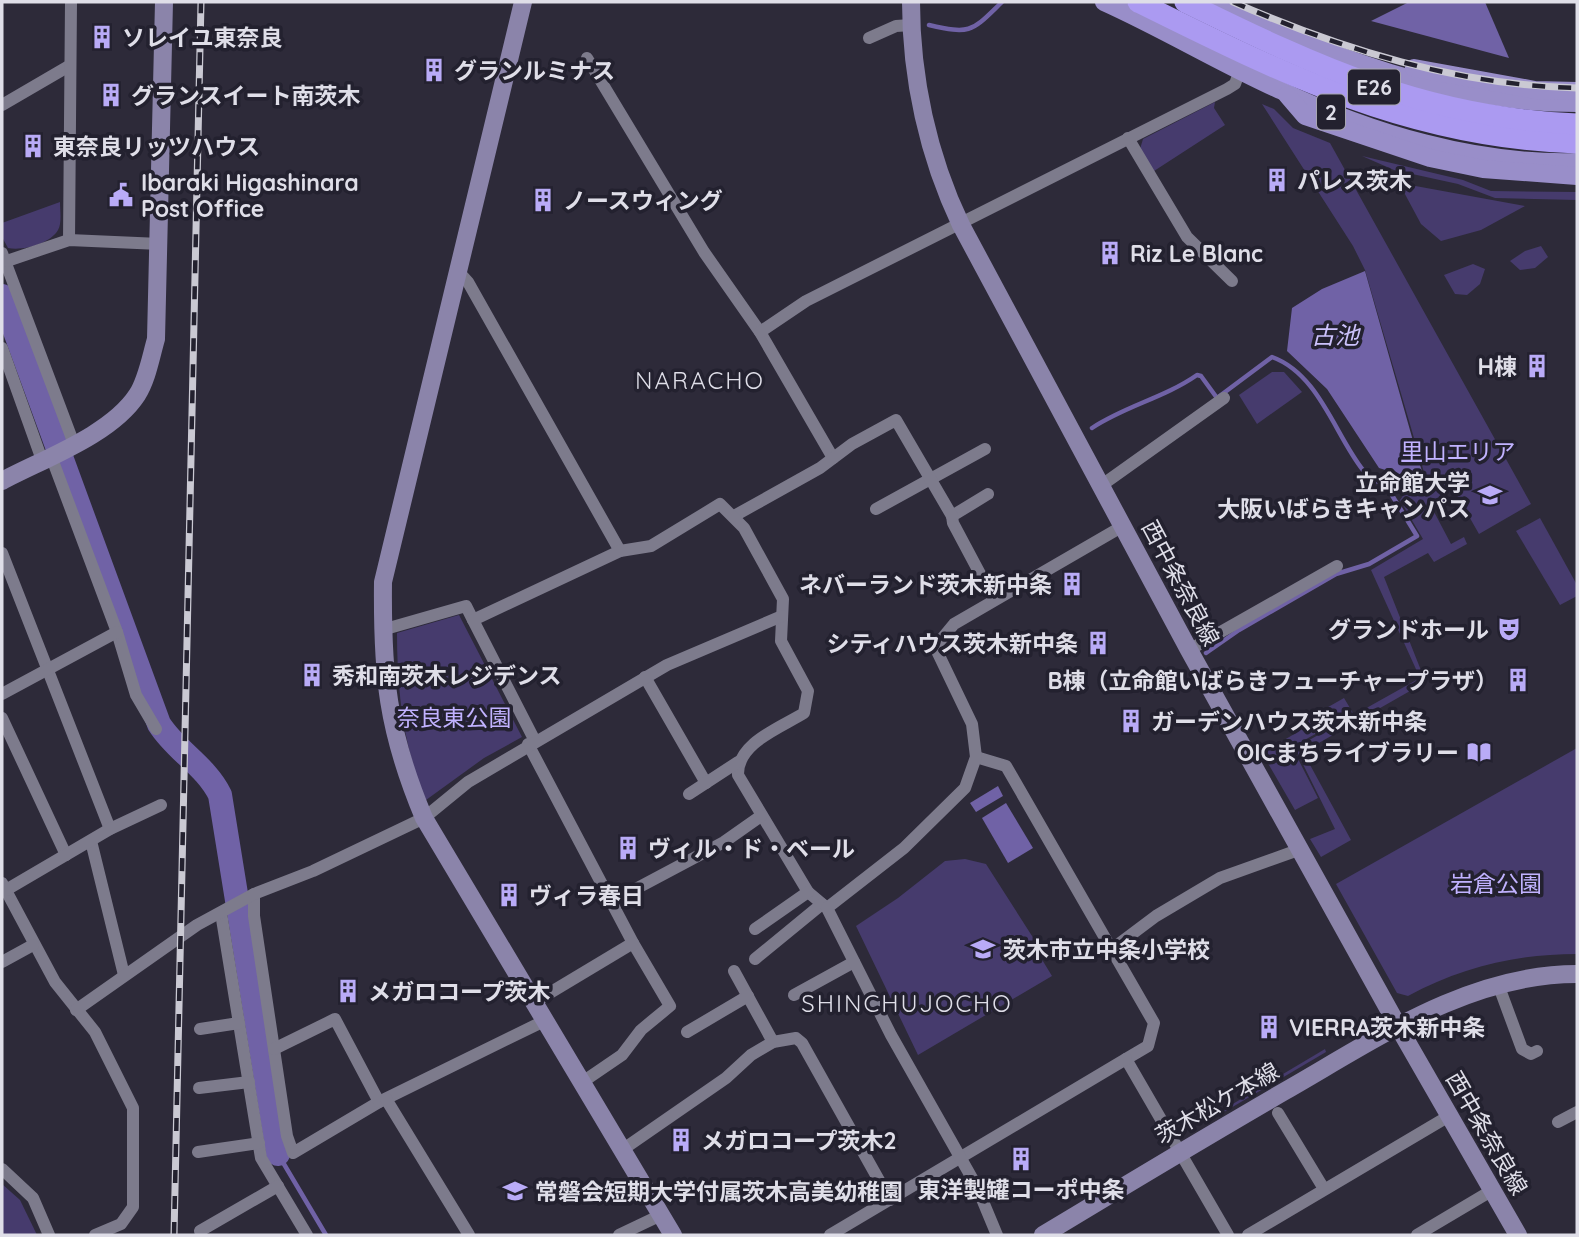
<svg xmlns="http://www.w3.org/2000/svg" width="1579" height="1237" font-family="Quicksand,'Noto Sans JP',sans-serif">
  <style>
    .green { fill: #463b6d }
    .water { fill: #7062a6 }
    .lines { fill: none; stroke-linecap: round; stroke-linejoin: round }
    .stream { stroke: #7062a6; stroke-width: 4.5 }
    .river { stroke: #7062a6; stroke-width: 24 }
    .street { stroke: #7d7b8c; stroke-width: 12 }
    .secondary { stroke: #8b84aa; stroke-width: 18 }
    .primary { stroke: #998ec9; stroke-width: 18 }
    .highway { stroke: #ab9af1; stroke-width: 21 }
    .rail-casing { stroke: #cac9d3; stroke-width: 7 }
    .rail { stroke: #23212f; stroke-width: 4.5; stroke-dasharray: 13; stroke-linecap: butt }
    .labels { text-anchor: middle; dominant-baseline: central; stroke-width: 7; stroke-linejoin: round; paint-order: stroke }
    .shield { fill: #23212f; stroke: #a7a5b0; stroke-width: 2 }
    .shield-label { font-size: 21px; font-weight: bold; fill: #dfdee8 }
    .poi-label { font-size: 23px; font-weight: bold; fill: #dfdee8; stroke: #23212f; text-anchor: start }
    .park-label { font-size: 23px; fill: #c1b2ff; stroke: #23212f }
    .street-label { font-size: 23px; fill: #dfdee8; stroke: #23212f }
    .water-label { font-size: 24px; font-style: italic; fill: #ccc2fc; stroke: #23212f }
    .neighbourhood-label { font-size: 24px; letter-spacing: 2px; fill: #dfdee8; stroke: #23212f }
  </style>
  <rect width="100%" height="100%" fill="#2d2a39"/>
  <g class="green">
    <polygon points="1215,102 1214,108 1225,125 1154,171 1140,149 1143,139"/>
    <polygon points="1262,104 1274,109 1293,128 1330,143 1531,504 1479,534 1454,490 1446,494 1447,499 1432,508 1451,544 1464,537 1467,544 1434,562 1428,553 1384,577 1424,678 1417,687 1303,752 1351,840 1321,857 1310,839 1335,829 1295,748 1420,678 1371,570 1423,539 1400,500 1407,490 1428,486 1365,270 1353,246"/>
    <polygon points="1362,156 1463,180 1491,191 1577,192 1577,200 1495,198 1458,184 1394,170"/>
    <polygon points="1399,183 1525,206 1481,230 1441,241 1421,224"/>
    <path d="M60,202C60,211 62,223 58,230C50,244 23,251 8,248L2,237V223Z"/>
    <polygon points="1541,246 1548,257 1535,268 1520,270 1510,261 1525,251"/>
    <polygon points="1473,264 1485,269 1480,284 1467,295 1455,294 1444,275"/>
    <polygon points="1272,372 1284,372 1302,392 1257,424 1239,395"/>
    <polygon points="1540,518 1577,585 1577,596 1560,605 1516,531"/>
    <path d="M459,615L522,737L484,758L426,800C403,748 397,689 397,633Z"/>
    <polygon points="1344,698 1353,713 1292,747 1318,798 1295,810 1262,753 1296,733 1293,727"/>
    <path d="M1577,748V954C1516,954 1462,967 1408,996L1397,993L1336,884Z"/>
    <polygon points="965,859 986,864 1041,950 1038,953 1052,976 918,1055 856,926 898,898 945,861"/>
    <polygon points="1325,1049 1326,1052 1212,1119 1211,1117"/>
    <polygon points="2,1184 20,1200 37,1235 2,1235"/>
  </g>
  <g class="water">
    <polygon points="1409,2 1485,2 1509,58 1371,21"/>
    <polygon points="1365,271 1419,462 1423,474 1408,477 1379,468 1327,389 1287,351 1292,308 1322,289"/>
    <polygon points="998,786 1003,796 976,812 970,803"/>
    <polygon points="1006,803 1033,848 1008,863 982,818"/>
  </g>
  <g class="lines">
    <g class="stream">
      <path d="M929,25C972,35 972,31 1002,2"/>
      <path d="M1092,428C1125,406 1164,398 1197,375L1201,376L1217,398L1272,357C1319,374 1335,435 1363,470C1370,480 1380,481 1389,489L1394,474"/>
      <polyline points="1206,653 1239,630 1336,574 1369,564 1417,536 1390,492 1393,485"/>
      <polyline points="278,1154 326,1235"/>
    </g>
    <path class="river" d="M2,296L159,724C176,751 206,766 220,795L278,1154"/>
    <g class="street">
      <polyline points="869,38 896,26 911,25"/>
      <polyline points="587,58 704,252 760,332 833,458"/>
      <polyline points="2,105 69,66"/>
      <polyline points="1128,138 1187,237 1232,281"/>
      <polyline points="69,240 71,2"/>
      <polyline points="2,253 74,444"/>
      <polyline points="7,261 69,240 160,244"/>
      <polyline points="458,271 468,282 620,551"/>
      <polyline points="760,332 806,301 1227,89 1235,84 1240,70"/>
      <polyline points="2,348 42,460"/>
      <polyline points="51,456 117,632 136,695 156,729"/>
      <polyline points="1102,485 1224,398"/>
      <polyline points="988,494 952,516 953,523 994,600"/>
      <polyline points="876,509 985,449"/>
      <polyline points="734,516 820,468 852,444 896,420 952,516"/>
      <polyline points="2,553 110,829"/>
      <polyline points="382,630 466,606 473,620"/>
      <polyline points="1189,650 1337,566"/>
      <polyline points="645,677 706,783"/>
      <polyline points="2,694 117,632"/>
      <polyline points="2,718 66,855"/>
      <path d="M535,741L473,620L620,551L651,546L720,504L744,528L783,599L781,641L808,691L804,713C780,728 737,743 738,775L808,892L827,908"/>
      <polyline points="528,744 633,943 670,1006 641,1030 622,1055 581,1083"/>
      <polyline points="976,757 1006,766 1154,1023 1148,1046 1126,1059 1228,1235"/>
      <polyline points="689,794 738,762"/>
      <polyline points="91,841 124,975"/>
      <polyline points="2,883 55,982 95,1032 133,1108 133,1207 121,1224 95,1235"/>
      <polyline points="6,890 110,829 161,805"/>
      <polyline points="254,894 254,916 287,1136 293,1153 379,1102 544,1021"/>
      <polyline points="613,901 724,842 761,816"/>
      <polyline points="221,913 261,1158 307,1235"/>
      <polyline points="755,929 808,892"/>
      <polyline points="1112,949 1156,916 1220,878 1301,849"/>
      <polyline points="755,959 822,904"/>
      <polyline points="2,962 33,945"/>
      <polyline points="734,971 773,1042"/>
      <polyline points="1498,984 1522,1049 1531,1054 1537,1051"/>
      <polyline points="794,995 854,962"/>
      <polyline points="533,1003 633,943"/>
      <polyline points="76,1010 197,925 254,894 313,871 424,818 468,782 667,665 782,616"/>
      <polyline points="200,1029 239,1023"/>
      <polyline points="687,1032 748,996"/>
      <polyline points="274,1049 335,1019 379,1102"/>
      <polyline points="199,1088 249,1082"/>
      <polyline points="386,1099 469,1235"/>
      <polyline points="1278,1113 1324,1189"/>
      <polyline points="1558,1122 1577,1112"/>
      <polyline points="622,1150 726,1078 751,1055 773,1042 796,1038 802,1043 890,1200"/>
      <polyline points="198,1152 259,1143"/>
      <polyline points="2,1169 33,1198 49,1235"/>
      <polyline points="200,1231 278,1186"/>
      <polyline points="619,1235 661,1215"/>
      <polyline points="830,1235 1126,1059"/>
      <polyline points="997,1235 977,1187 891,1035 827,908 904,848 965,788 976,757 972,724 935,647 954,624 1123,526"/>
      <polyline points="1248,1235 1449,1116"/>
      <polyline points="1417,1235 1491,1191"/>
    </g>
    <g class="secondary">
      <path d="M523,2L383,582C382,675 387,730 424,818L673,1235"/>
      <path d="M911,2C911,78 928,156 961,225L1189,650L1399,1028L1518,1235"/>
      <path d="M2,481C43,459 111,435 137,395C147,380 151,356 156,339L164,2"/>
      <path d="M1043,1235C1124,1186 1204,1138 1285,1091C1376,1039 1469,974 1577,974"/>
    </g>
    <g class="primary">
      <path d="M1104,2C1164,29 1220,63 1280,90C1370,133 1476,165 1577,162"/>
      <path d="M1213,2C1327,56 1449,103 1577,103"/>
      <polyline points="1414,68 1535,90 1577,91"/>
      <polyline points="1287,95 1305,116 1430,158 1483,169 1577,176"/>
    </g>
    <g class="highway">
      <path d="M1138,2C1283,74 1411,138 1577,143"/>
      <path d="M1185,2C1317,67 1427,118 1577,124"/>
    </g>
    <g class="rail-casing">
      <g id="rail">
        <path d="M1233,2C1343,50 1457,85 1577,88"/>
        <polyline points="174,1235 201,2"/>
      </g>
    </g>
    <use href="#rail" class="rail"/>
  </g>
  <defs>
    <g id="building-bare" transform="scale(1.89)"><path d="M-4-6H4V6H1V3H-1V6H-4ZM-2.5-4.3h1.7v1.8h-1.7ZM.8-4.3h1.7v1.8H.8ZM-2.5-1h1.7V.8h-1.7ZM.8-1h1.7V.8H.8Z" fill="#b9abf7" stroke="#23212f" stroke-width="2.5" paint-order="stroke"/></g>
    <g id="civic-bare" transform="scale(1.89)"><path d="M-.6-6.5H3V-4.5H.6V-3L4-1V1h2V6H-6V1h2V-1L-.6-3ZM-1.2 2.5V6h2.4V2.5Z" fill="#b9abf7" stroke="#23212f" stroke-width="2.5" paint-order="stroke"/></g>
    <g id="university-bare" transform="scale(1.89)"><path d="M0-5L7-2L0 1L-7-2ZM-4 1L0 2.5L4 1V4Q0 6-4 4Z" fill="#b9abf7" stroke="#23212f" stroke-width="2.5" paint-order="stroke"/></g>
    <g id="theatre-bare" transform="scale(1.89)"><path d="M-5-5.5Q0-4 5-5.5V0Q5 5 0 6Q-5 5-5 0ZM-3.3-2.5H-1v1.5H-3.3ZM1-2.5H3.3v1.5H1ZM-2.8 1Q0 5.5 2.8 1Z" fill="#b9abf7" stroke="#23212f" stroke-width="2.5" paint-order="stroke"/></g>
    <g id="library-bare" transform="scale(1.89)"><path d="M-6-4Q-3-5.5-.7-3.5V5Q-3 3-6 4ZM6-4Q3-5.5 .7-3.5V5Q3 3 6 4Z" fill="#b9abf7" stroke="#23212f" stroke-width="2.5" paint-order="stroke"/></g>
    <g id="school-bare" transform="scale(1.89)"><path d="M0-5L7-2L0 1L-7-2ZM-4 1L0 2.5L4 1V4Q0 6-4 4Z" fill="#b9abf7" stroke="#23212f" stroke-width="2.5" paint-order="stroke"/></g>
  </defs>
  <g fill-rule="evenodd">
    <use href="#building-bare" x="102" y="37"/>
    <use href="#building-bare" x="434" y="70"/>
    <use href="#building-bare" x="111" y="95"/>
    <use href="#building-bare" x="33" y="146"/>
    <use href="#building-bare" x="1277" y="180"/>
    <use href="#civic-bare" x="121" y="195"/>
    <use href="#building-bare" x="543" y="200"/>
    <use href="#building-bare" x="1110" y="253"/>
    <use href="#building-bare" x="1537" y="366"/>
    <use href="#university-bare" x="1490" y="495"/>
    <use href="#building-bare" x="1072" y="584"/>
    <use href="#theatre-bare" x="1509" y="629"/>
    <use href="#building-bare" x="1098" y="643"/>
    <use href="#building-bare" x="312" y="675"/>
    <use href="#building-bare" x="1518" y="680"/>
    <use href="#building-bare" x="1131" y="721"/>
    <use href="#library-bare" x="1479" y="752"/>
    <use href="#building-bare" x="628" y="848"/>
    <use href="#building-bare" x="509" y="895"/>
    <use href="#school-bare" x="983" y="949"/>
    <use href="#building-bare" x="348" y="991"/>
    <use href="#building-bare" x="1269" y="1027"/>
    <use href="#building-bare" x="681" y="1140"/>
    <use href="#building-bare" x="1021" y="1159"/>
    <use href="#school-bare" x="515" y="1191"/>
  </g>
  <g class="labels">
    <g class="shield">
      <rect x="1348" y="69.5" width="52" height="35" rx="5"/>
      <rect x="1317" y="94.5" width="28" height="35" rx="5"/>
    </g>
    <g class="shield-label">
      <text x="1374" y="87">E26</text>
      <text x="1331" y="112">2</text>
    </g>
    <g class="poi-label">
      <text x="122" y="37">ソレイユ東奈良</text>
      <text x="454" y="70">グランルミナス</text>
      <text x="131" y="95">グランスイート南茨木</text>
      <text x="53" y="146">東奈良リッツハウス</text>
      <text x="1297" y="180">パレス茨木</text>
      <text x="141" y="182">Ibaraki Higashinara<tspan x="141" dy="26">Post Office</tspan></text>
      <text x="563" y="200">ノースウィング</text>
      <text x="1130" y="253">Riz Le Blanc</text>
      <text x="1517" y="366" text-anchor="end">H棟</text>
      <text x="1470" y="482" text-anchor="end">立命館大学<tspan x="1470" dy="26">大阪いばらきキャンパス</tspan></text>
      <text x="1052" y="584" text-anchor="end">ネバーランド茨木新中条</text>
      <text x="1489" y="629" text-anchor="end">グランドホール</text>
      <text x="1078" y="643" text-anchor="end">シティハウス茨木新中条</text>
      <text x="332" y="675">秀和南茨木レジデンス</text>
      <text x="1498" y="680" text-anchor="end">B棟（立命館いばらきフューチャープラザ）</text>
      <text x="1151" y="721">ガーデンハウス茨木新中条</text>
      <text x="1459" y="752" text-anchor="end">OICまちライブラリー</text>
      <text x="648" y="848">ヴィル・ド・ベール</text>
      <text x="529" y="895">ヴィラ春日</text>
      <text x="1003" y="949">茨木市立中条小学校</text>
      <text x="368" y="991">メガロコープ茨木</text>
      <text x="1289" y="1027">VIERRA茨木新中条</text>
      <text x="701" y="1140">メガロコープ茨木2</text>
      <text x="1021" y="1189" text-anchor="middle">東洋製罐コーポ中条</text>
      <text x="535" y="1191">常磐会短期大学付属茨木高美幼稚園</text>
    </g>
    <g class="park-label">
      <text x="1458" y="451">里山エリア</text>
      <text x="454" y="717">奈良東公園</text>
      <text x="1496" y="883">岩倉公園</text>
    </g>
    <g class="street-label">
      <text transform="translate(1181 583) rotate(62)">西中条奈良線</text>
      <text transform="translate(1217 1103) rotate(-30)">茨木松ケ本線</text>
      <text transform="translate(1487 1133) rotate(60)">西中条奈良線</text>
    </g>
    <g class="water-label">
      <text x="1335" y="335">古池</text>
    </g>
    <g class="neighbourhood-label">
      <text x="700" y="380">NARACHO</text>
      <text x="907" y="1003">SHINCHUJOCHO</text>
    </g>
  </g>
  <rect width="1579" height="1237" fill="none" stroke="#dfdee8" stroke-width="7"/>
</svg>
